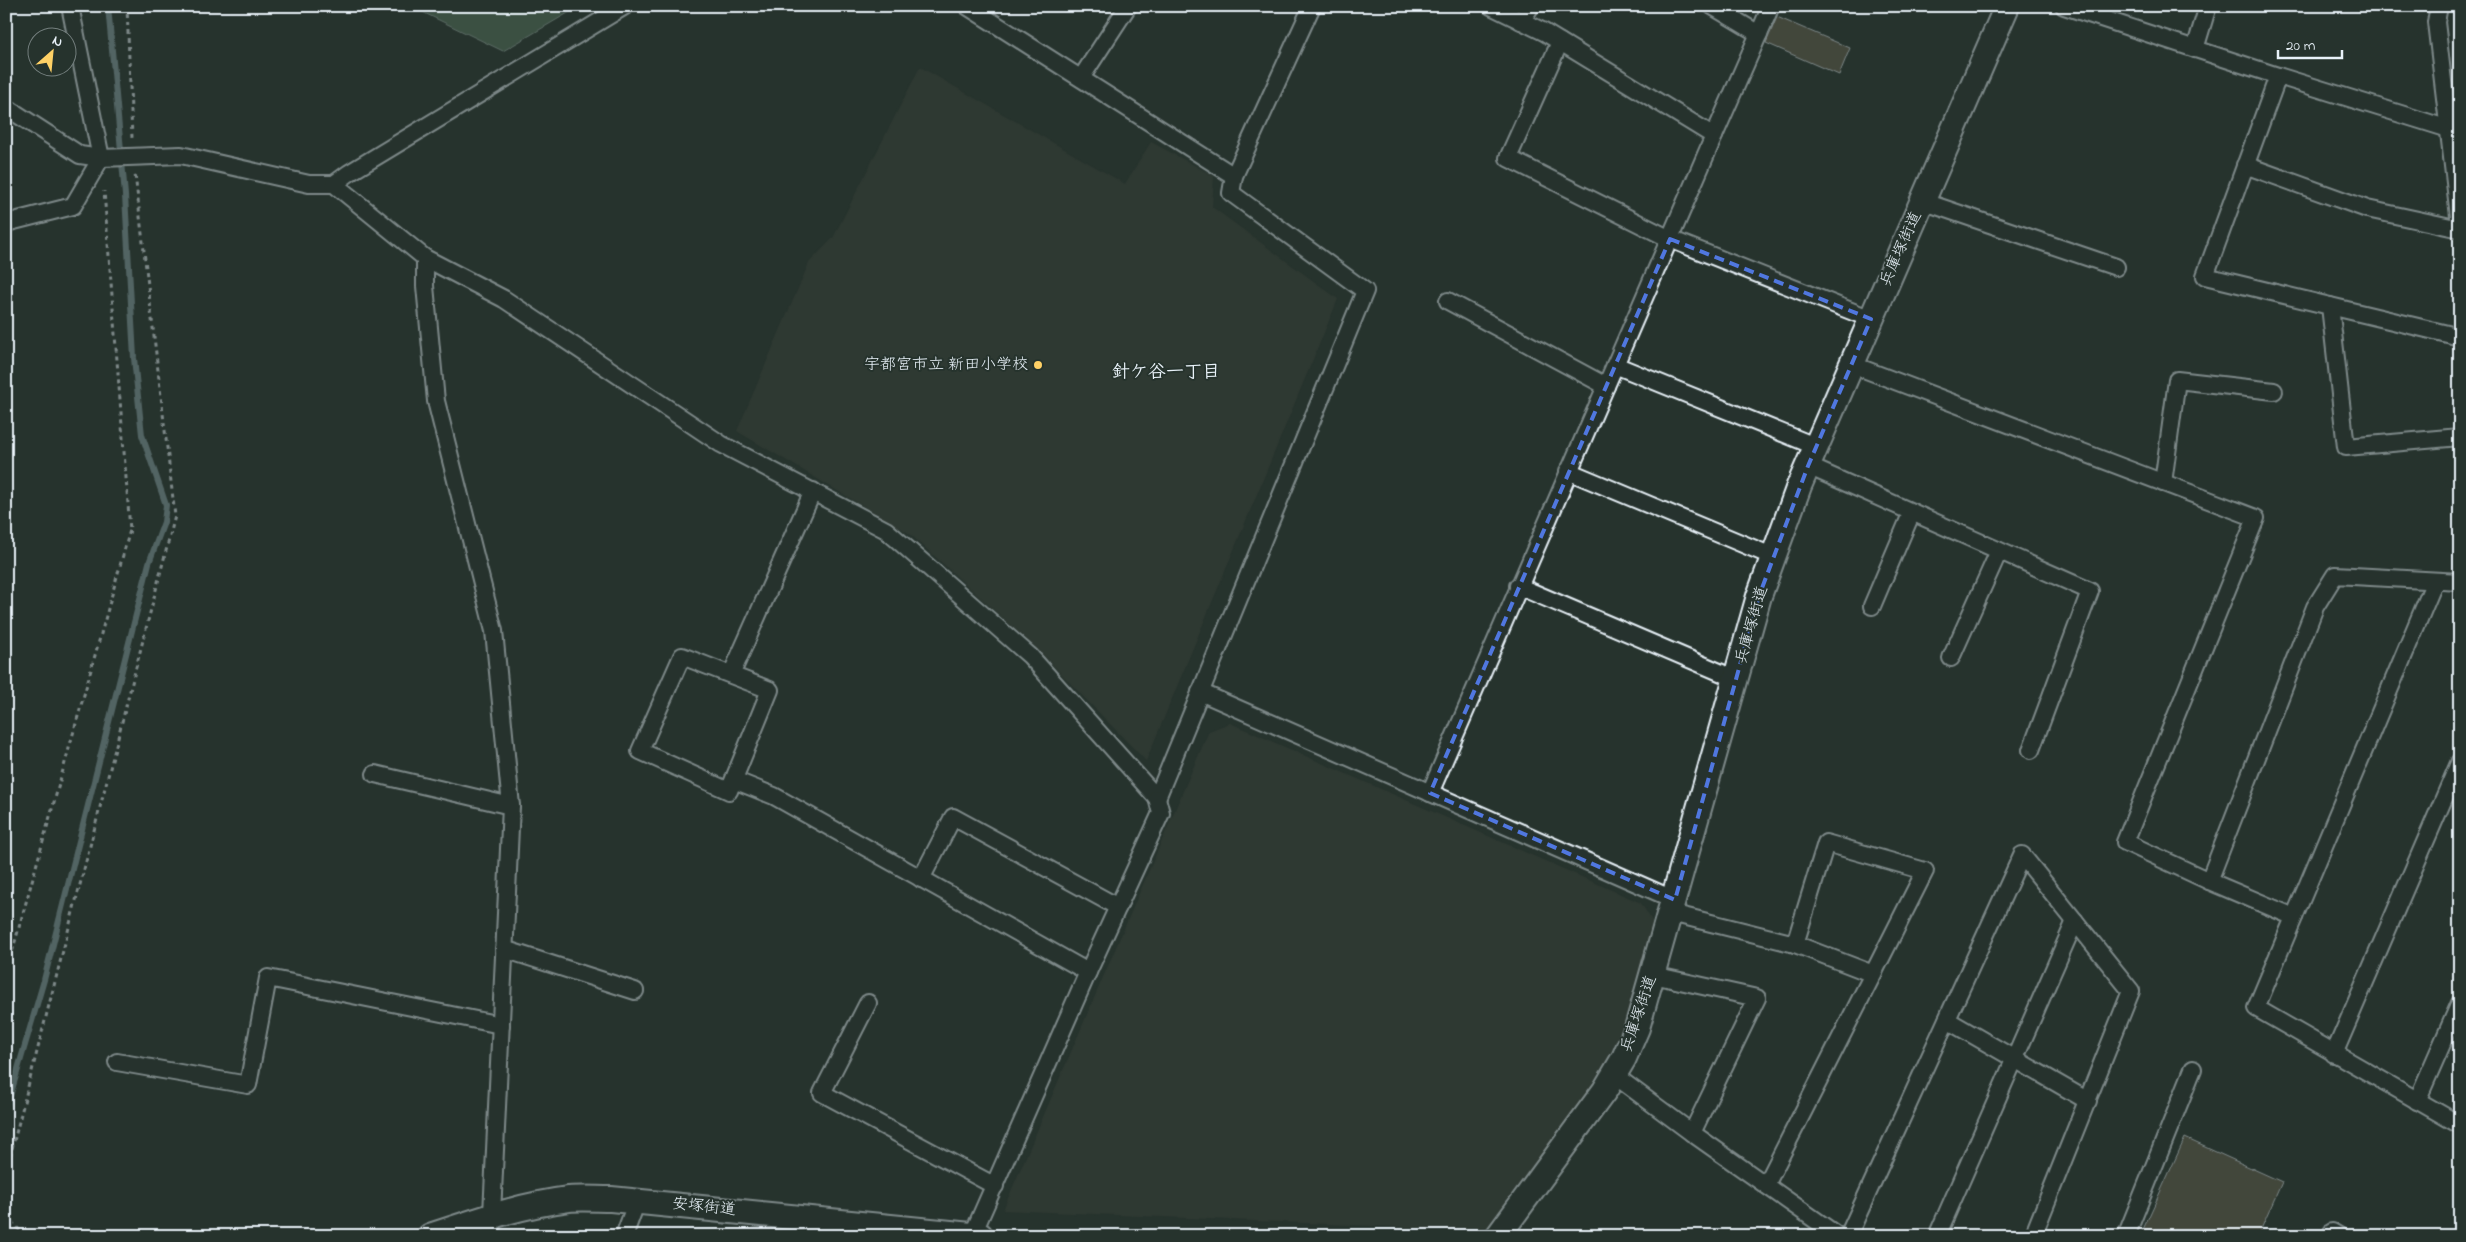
<svg xmlns="http://www.w3.org/2000/svg" width="2466" height="1242" font-family="'Indie Flower','Klee One',sans-serif">
<style>
.built{fill:#394037}
.green{fill:#54735c;stroke:#9eb2aa}
.lines{fill:none;stroke-linecap:round;stroke-linejoin:round}
.stream{stroke:#88a0a5;stroke-width:6}
.building{fill:#655f4e;stroke:#e8f1f8}
.street-casing{stroke:#e8f1f8;stroke-width:20}
.secondary-casing{stroke:#e8f1f8;stroke-width:28}
.path{stroke:#e8f1f8;stroke-width:3;stroke-dasharray:4 4;stroke-linecap:butt}
.street{stroke:#26332d;stroke-width:16}
.secondary{stroke:#26332d;stroke-width:24}
.marked{fill:none;stroke:#5077e0;stroke-width:4;stroke-dasharray:10 6;stroke-linejoin:round}
.poi-dot{fill:#ffd166;stroke:#26332d;stroke-width:2}
.labels{text-anchor:middle;dominant-baseline:central;stroke-width:4;stroke-linejoin:round;paint-order:stroke}
.street-label{font-size:16px;fill:#e8f1f8;stroke:#26332d}
.poi-label{font-size:16px;fill:#e8f1f8;stroke:#26332d;text-anchor:end}
.neighbourhood-label{font-size:18px;font-weight:bold;fill:#e8f1f8;stroke:#26332d}
</style>
<rect width="100%" height="100%" fill="#26332d"/>
<filter id="ink" filterUnits="userSpaceOnUse"><feTurbulence type="fractalNoise" baseFrequency=".02" numOctaves="2"/><feDisplacementMap in="SourceGraphic" scale="10" xChannelSelector="R" yChannelSelector="G"/><feConvolveMatrix kernelMatrix="1 2 1 2 8 2 1 2 1" color-interpolation-filters="sRGB"/></filter>
<g filter="url(#ink)">
<g class="built">
<polygon points="920,67 1125,184 1151,142 1214,176 1212,207 1338,299 1146,761 1037,649 910,534 737,431 809,263 833,238"/>
<polygon points="1230,723 1641,903 1655,926 1625,1023 1603,1071 1585,1102 1488,1231 1003,1210 1209,731"/>
</g>
<polygon class="green" points="410,6 580,6 503,51"/>
<g class="lines">
<polyline class="stream" points="6,1110 44,980 149,563 164,522 166,505 142,435 134,358 125,195 108,6"/>
</g>
<g class="building">
<polygon points="1777,17 1850,48 1839,75 1766,43"/>
<polygon points="2185,1138 2282,1182 2258,1236 2140,1236"/>
</g>
<g class="lines">
<defs>
<g id="street">
<polyline points="967,6 1234,176"/>
<polyline points="1712,6 1759,34"/>
<polyline points="2064,6 2278,76 2205,276 2330,306 2346,447 2460,437"/>
<polyline points="2439,6 2436,22 2460,225"/>
<polyline points="1521,21 1531,6"/>
<polyline points="1560,42 1508,158 1670,239 1871,319"/>
<polyline points="2195,49 2208,6"/>
<polyline points="2278,76 2449,129"/>
<polyline points="1081,78 1128,6"/>
<polyline points="6,107 80,155 101,158 181,155 309,184 334,184 425,258 425,286 436,401 494,631 511,806 491,1236"/>
<polyline points="1714,136 1771,6"/>
<polyline points="2245,165 2367,209 2460,229"/>
<polyline points="334,184 349,173 625,6"/>
<polyline points="1922,201 2116,267"/>
<polyline points="6,223 73,206 101,158 70,6"/>
<polyline points="425,258 504,299 721,444 886,530 1030,656 1157,798 1365,291 1231,193 1234,176 1312,6"/>
<polyline points="1448,301 1606,386 1714,136 1544,32 1491,6"/>
<polyline points="2330,306 2460,337"/>
<polyline points="1615,365 1817,447"/>
<polyline points="1853,365 2256,518 2125,842 2209,881 2315,607 2335,575 2460,582"/>
<polyline points="1808,466 2090,591 2031,750"/>
<polyline points="1568,471 1774,557"/>
<polyline points="2163,483 2177,380 2274,391"/>
<polyline points="2435,581 2256,1008 2460,1125"/>
<polyline points="1518,586 1736,679"/>
<polyline points="1872,606 1912,512"/>
<polyline points="1951,658 1999,551"/>
<polyline points="731,675 770,690 729,791 640,751 682,656 731,675 813,491"/>
<polyline points="1200,692 1675,900"/>
<polyline points="375,774 511,806"/>
<polyline points="734,780 774,796 1088,972"/>
<polyline points="1430,793 1606,386"/>
<polyline points="921,879 953,817 1118,907"/>
<polyline points="2209,881 2294,917"/>
<polyline points="1671,913 1795,944 1873,974 1766,1185"/>
<polyline points="1795,944 1826,843 1925,871 1873,974"/>
<polyline points="504,949 635,991"/>
<polyline points="1653,975 1757,998 1692,1133"/>
<polyline points="868,1003 822,1093 995,1186"/>
<polyline points="1947,1020 2088,1101"/>
<polyline points="2334,1054 2460,761"/>
<polyline points="117,1062 248,1085 268,978 501,1025"/>
<polyline points="1614,1075 1692,1133 1838,1236"/>
<polyline points="2417,1101 2460,1003"/>
<polyline points="624,1236 637,1201"/>
<polyline points="972,1236 1088,972 1161,813 1157,798"/>
<polyline points="1848,1236 2022,855 2131,991 2033,1236"/>
<polyline points="1937,1236 2075,921"/>
<polyline points="2126,1236 2193,1069"/>
<polyline points="2330,1236 2332,1232 2339,1236"/>
</g>
<g id="secondary">
<path d="M430,1236C475,1221 521,1205 569,1199C582,1198 597,1199 611,1199L981,1236"/>
<polyline points="1498,1236 1605,1090 1624,1058 1637,1028 1759,596 1799,486 2007,6"/>
</g>
</defs>
<use href="#street" class="street-casing"/>
<use href="#secondary" class="secondary-casing"/>
<g class="path">
<polyline points="127,6 132,138"/>
<polyline points="6,974 130,530 104,191"/>
<polyline points="6,1172 175,516 135,174"/>
<polyline points="6,1216 25,1236"/>
</g>
<use href="#street" class="street"/>
<use href="#secondary" class="secondary"/>
</g>
</g>
<path d="M0 0H2466V1242H0ZM1670,239L1871,319L1808,466L1759,596L1675,900L1430,793Z" fill="#26332d" fill-opacity=".55" fill-rule="evenodd"/>
<path class="marked" d="M1670,239L1871,319L1808,466L1759,596L1675,900L1430,793Z"/>
<circle class="poi-dot" cx="1038" cy="365" r="5"/>
<g class="labels">
<g class="street-label">
<text transform="translate(1901 249) rotate(-66)">兵庫塚街道</text>
<text transform="translate(1752 625) rotate(-74)">兵庫塚街道</text>
<text transform="translate(1639 1014) rotate(-71)">兵庫塚街道</text>
<text transform="translate(704 1207) rotate(6)">安塚街道</text>
</g>
<g class="poi-label">
<text x="1028" y="365">宇都宮市立 新田小学校</text>
</g>
<g class="neighbourhood-label">
<text x="1166" y="373">針ケ谷一丁目</text>
</g>
</g>
<rect width="2466" height="1242" fill="none" stroke="#26332d" stroke-width="25"/>
<rect x="12" y="12" width="2441" height="1217" fill="none" stroke="#e8f1f8" stroke-width="2" filter="url(#ink)"/>
<g transform="translate(52 52) rotate(27)"><circle r="24" fill="#26332d" stroke="#747f7e"/>
<path d="M0-4L9 19L0 12L-9 19Z" fill="#ffd166"/>
<text y="-8" font-size="14" font-weight="bold" text-anchor="middle" fill="#e8f1f8">N</text>
</g>
<path d="M2278 50v8h64v-8" fill="none" stroke="#e8f1f8" stroke-width="2.5"/>
<text x="2286" y="50" font-size="15" fill="#e8f1f8" stroke="#26332d" stroke-width="4" paint-order="stroke">20 m</text>
</svg>
